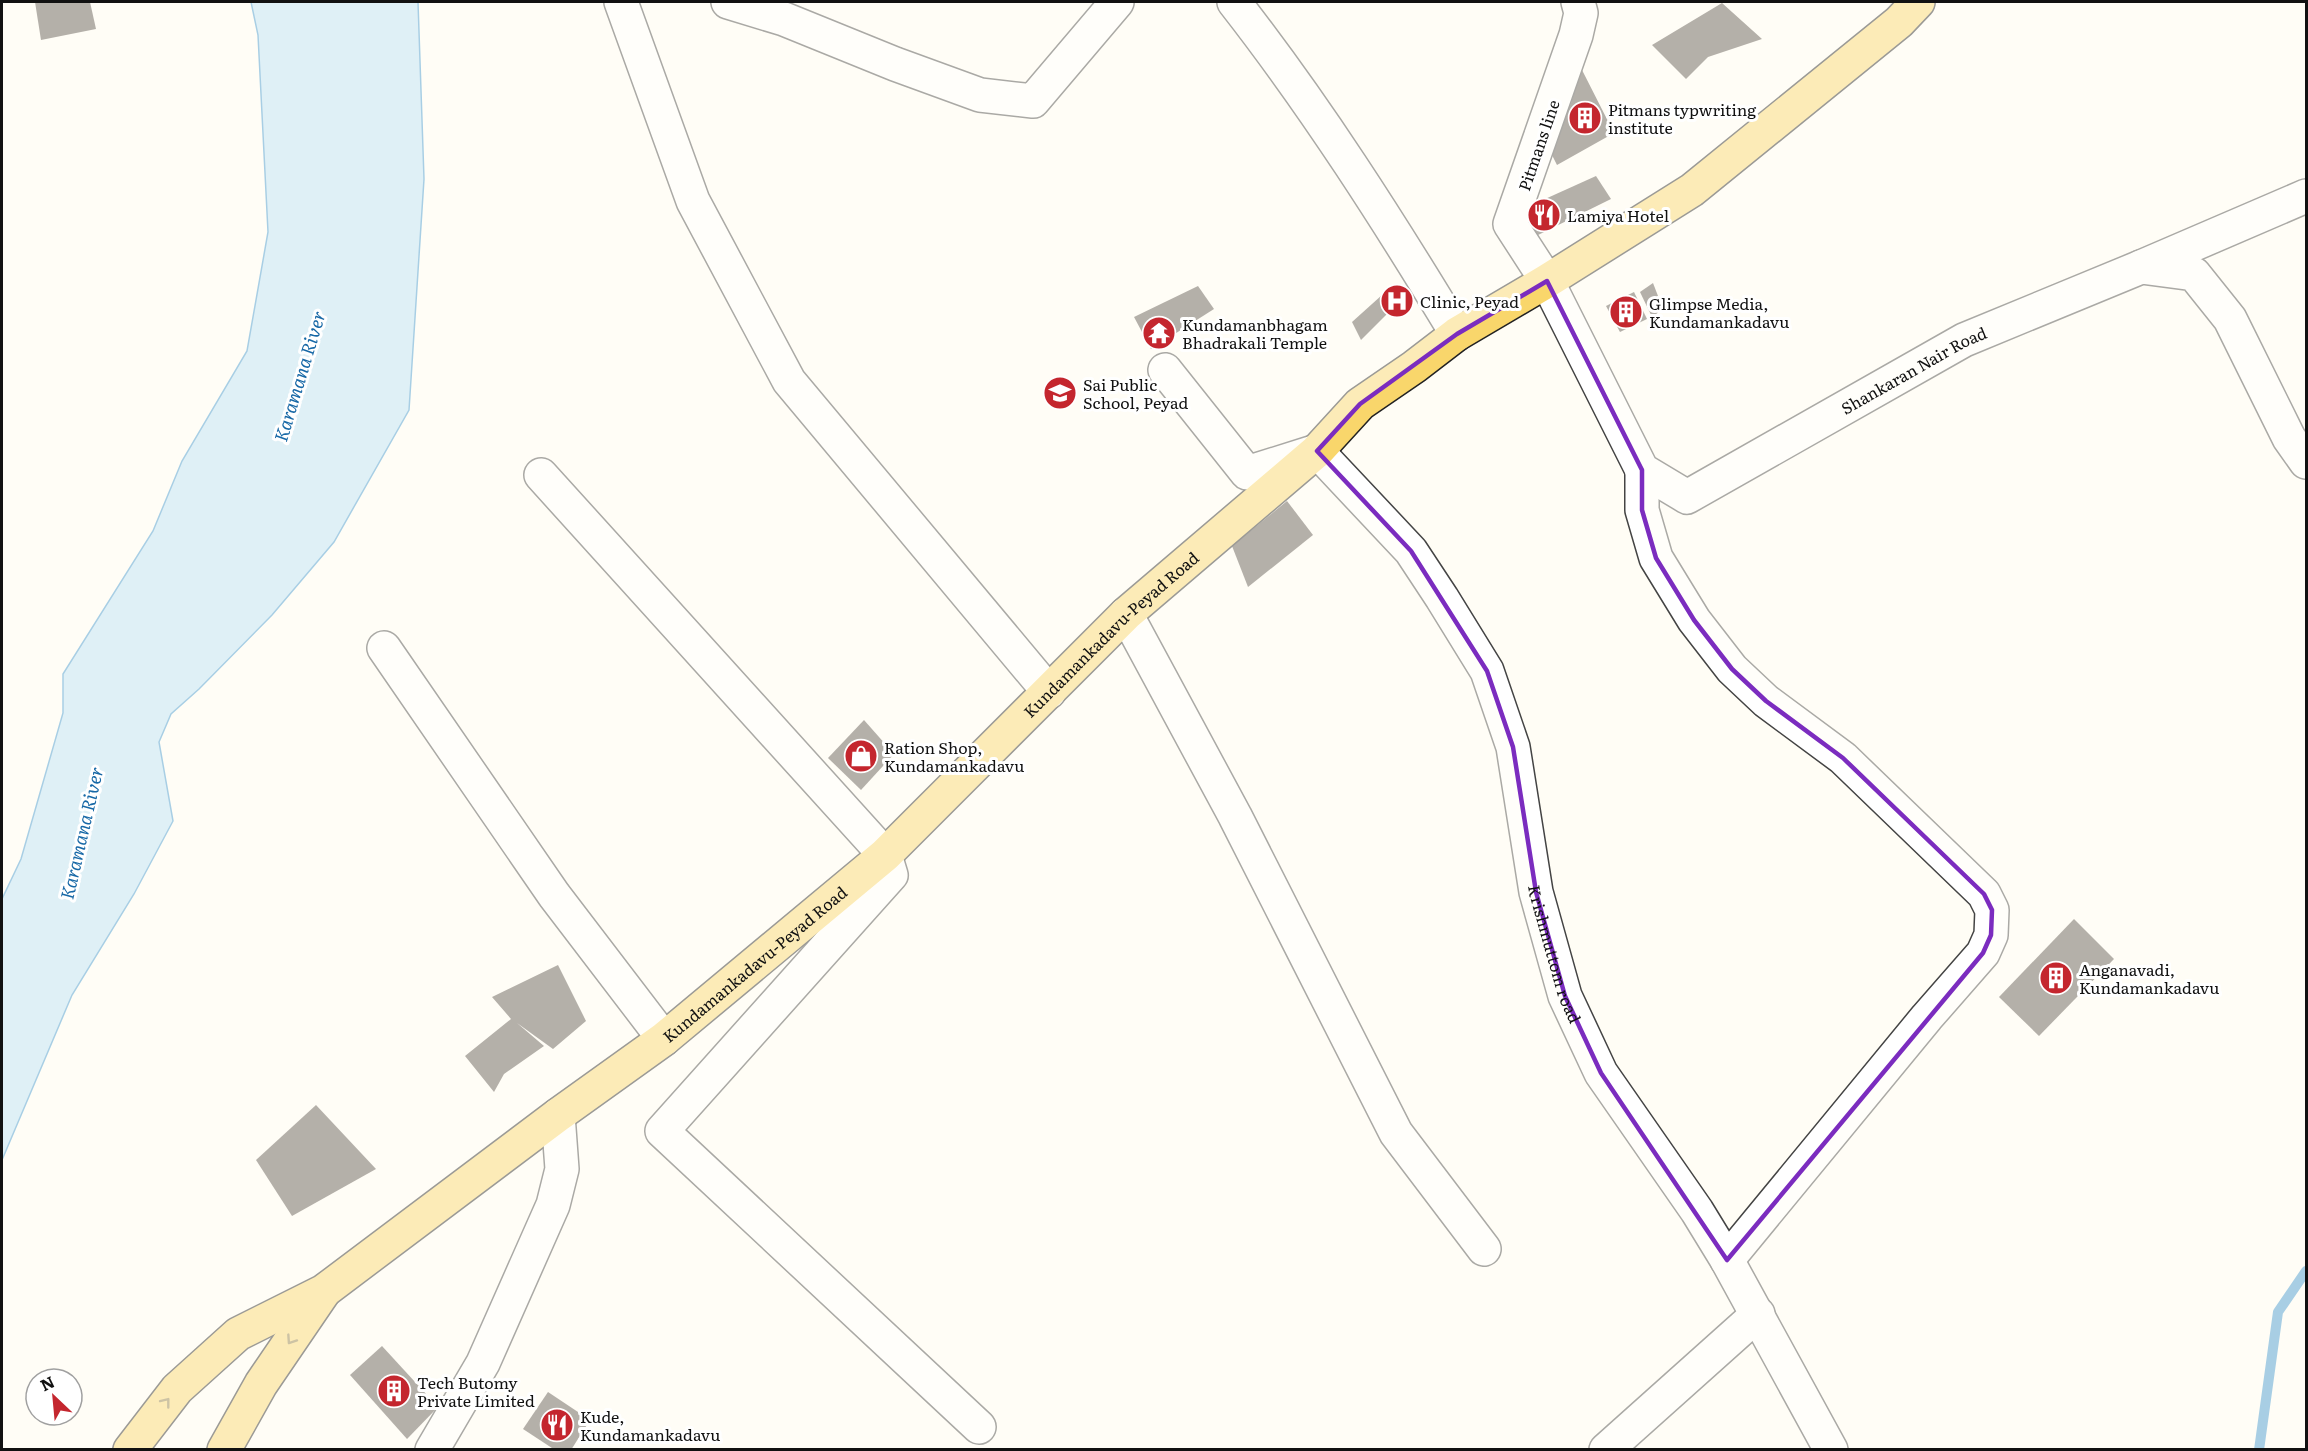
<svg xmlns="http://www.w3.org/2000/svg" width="2308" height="1451" font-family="Literata,serif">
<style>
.water{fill:#b9e0f7;stroke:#3f96cf;stroke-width:1.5}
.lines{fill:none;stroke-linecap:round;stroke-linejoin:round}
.stream{stroke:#3f96cf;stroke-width:10}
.building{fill:#5a524d}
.minor-casing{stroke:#444;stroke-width:36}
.major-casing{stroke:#222;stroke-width:36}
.minor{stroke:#fff;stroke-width:33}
.major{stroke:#f9d66b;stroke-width:33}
.oneway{stroke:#917d42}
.marked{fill:none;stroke:#7b2cbf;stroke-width:4.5;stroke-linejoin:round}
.labels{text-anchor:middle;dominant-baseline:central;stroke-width:6;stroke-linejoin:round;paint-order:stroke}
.poi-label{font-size:16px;fill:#111;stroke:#fff;text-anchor:start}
.street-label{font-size:16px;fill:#111;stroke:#fff}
.water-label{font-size:18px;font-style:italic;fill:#1768a6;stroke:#fff}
</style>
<rect width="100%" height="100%" fill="#fffdf5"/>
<polygon class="water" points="251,2 418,2 424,179 409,410 334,542 272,615 199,689 171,714 159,742 173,821 134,894 72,995 2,1160 2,899 21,859 63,713 63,674 153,531 182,461 247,351 268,232 258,35"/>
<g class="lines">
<polyline class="stream" points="2259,1450 2278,1312 2306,1271"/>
</g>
<g class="building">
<polygon points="35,2 90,2 96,29 41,40"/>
<polygon points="1722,3 1762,39 1708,57 1686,79 1652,45"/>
<polygon points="1581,68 1614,133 1557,165 1550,151 1571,103"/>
<polygon points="1596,176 1611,199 1536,236 1523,209"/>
<polygon points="1653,283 1663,309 1652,317 1640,292"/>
<polygon points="1198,286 1214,309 1151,349 1134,317"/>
<polygon points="1400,289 1407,306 1394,312 1385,296"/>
<polygon points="1634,292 1647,319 1620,332 1606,306"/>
<polygon points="1382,295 1391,310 1361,340 1352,322"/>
<polygon points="1287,501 1313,535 1248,587 1232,546"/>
<polygon points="864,720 894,754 861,790 828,758"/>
<polygon points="2074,919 2114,959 2039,1036 1999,997"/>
<polygon points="558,965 586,1021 553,1049 517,1023 544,1046 504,1074 494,1092 465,1056 511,1019 492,997"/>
<polygon points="316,1105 376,1169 292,1216 256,1160"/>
<polygon points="382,1346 438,1407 407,1439 350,1375"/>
<polygon points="548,1392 590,1420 571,1450 555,1450 523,1429"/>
</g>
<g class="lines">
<defs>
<g id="minor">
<polyline points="621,2 693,201 789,381 1049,692"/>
<polyline points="728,2 784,19 895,64 980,95 1033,101 1117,2"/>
<path d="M1234,2C1316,107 1388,220 1457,334"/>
<path id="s1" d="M1578,2L1581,13L1576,35L1510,224L1547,281L1642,470L1687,497L1964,340L2141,267L2194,274L2230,319L2289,438L2306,462"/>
<polyline points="2141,267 2306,196"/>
<path id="s2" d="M1165,370L1247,473L1317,451L1411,551L1442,598L1487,671L1513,747L1536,892L1565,996L1601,1073L1697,1211L1727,1260L1831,1450"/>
<polyline points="1642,470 1642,510 1656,558 1694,620 1732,669 1766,701 1843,758 1984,894 1992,910 1991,935 1983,953 1927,1017 1727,1260"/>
<polyline points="541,475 885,855 891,875 662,1131 979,1427"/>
<polyline points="1126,614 1235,816 1396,1133 1484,1249"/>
<polyline points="384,648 554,895 664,1039"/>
<polyline points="432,1450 483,1363 553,1205 562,1169 558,1115"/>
<polyline points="1606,1450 1758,1314"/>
</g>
<g id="major">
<path id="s3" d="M130,1450L177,1389L238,1334L324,1291L558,1115L664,1039L885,855L1126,614L1317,451L1360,404L1414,367L1457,334L1547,281L1692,190L1899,22L1918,2"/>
<polyline points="224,1450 261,1384 323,1293"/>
</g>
</defs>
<use href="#minor" class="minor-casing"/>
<use href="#major" class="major-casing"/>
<use href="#minor" class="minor"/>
<use href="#major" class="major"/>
</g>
<defs><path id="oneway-chevron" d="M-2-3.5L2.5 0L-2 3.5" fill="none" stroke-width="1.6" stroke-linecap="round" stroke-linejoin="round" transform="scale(1.5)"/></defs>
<g class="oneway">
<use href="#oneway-chevron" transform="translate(291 1340) rotate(124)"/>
<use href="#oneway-chevron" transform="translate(166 1402) rotate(-52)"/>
</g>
<path d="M0 0H2308V1451H0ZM1547,281L1642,470V510L1656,558L1694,620L1732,669L1766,701L1843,758L1984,894L1992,910L1991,935L1983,953L1727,1260L1601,1073L1565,996L1536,892L1513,747L1487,671L1411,551L1317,451L1360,404L1457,334Z" fill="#fffdf5" fill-opacity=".55" fill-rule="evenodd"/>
<path class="marked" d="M1547,281L1642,470V510L1656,558L1694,620L1732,669L1766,701L1843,758L1984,894L1992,910L1991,935L1983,953L1727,1260L1601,1073L1565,996L1536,892L1513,747L1487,671L1411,551L1317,451L1360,404L1457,334Z"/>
<defs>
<symbol id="building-disc" viewBox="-11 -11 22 22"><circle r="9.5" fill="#c4262e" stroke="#fff"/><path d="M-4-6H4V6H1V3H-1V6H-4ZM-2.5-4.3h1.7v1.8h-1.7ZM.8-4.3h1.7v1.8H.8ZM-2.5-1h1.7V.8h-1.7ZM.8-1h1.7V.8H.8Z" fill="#fff"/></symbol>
<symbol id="restaurant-disc" viewBox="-11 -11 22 22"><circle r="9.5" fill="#c4262e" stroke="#fff"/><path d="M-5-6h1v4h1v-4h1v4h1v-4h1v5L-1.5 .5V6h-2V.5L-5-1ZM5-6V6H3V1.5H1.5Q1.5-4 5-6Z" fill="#fff"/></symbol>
<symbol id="hospital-disc" viewBox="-11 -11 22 22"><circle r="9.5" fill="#c4262e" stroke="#fff"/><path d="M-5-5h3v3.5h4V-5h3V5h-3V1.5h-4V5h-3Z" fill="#fff"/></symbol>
<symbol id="temple-disc" viewBox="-11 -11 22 22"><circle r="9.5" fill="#c4262e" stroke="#fff"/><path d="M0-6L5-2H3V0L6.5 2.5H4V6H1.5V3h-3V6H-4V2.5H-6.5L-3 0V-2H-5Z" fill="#fff"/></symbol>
<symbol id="school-disc" viewBox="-11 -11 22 22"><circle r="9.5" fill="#c4262e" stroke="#fff"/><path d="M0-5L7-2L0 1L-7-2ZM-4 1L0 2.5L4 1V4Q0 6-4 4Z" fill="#fff"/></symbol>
<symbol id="shop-disc" viewBox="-11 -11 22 22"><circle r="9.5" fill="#c4262e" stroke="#fff"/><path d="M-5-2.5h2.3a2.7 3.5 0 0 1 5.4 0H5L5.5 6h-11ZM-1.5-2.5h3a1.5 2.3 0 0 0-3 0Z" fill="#fff"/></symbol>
</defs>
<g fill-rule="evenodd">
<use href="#building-disc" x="1566" y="99" width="38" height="38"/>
<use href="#restaurant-disc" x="1525" y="196" width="38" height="38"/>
<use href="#hospital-disc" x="1378" y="282" width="38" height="38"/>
<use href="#building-disc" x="1607" y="293" width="38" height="38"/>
<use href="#temple-disc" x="1140" y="314" width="38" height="38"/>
<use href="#school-disc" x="1041" y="374" width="38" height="38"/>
<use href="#shop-disc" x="842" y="737" width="38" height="38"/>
<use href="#building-disc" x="2037" y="959" width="38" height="38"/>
<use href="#building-disc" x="375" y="1372" width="38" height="38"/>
<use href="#restaurant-disc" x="538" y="1406" width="38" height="38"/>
</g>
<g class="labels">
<g class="poi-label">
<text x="1608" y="109">Pitmans typwriting<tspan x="1608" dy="18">institute</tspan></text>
<text x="1567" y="215">Lamiya Hotel</text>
<text x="1420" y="301">Clinic, Peyad</text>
<text x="1649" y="303">Glimpse Media,<tspan x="1649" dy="18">Kundamankadavu</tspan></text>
<text x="1182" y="324">Kundamanbhagam<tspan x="1182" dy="18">Bhadrakali Temple</tspan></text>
<text x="1083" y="384">Sai Public<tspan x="1083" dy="18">School, Peyad</tspan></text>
<text x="884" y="747">Ration Shop,<tspan x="884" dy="18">Kundamankadavu</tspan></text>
<text x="2079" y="969">Anganavadi,<tspan x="2079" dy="18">Kundamankadavu</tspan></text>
<text x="417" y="1382">Tech Butomy<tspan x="417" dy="18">Private Limited</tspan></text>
<text x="580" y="1416">Kude,<tspan x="580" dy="18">Kundamankadavu</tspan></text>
</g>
<g class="street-label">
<text transform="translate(1538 145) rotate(-71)">Pitmans line</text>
<text stroke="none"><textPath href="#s1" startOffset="826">Shankaran Nair Road</textPath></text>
<text stroke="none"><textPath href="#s3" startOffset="1282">Kundamankadavu-Peyad Road</textPath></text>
<text stroke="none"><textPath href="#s2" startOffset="776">Krishmuttom road</textPath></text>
<text stroke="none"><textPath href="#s3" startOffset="796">Kundamankadavu-Peyad Road</textPath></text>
</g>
<g class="water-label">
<text transform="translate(299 376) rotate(-73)">Karamana River</text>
<text transform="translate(81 833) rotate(-77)">Karamana River</text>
</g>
</g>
<rect width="2308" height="1451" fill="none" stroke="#111111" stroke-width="6"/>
<g transform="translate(54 1397) rotate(334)"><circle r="28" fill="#ffffff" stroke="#a0a0a0" stroke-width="1.5"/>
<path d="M0-4.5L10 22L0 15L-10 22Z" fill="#c4262e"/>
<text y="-9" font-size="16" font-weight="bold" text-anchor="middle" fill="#111111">N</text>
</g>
</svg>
